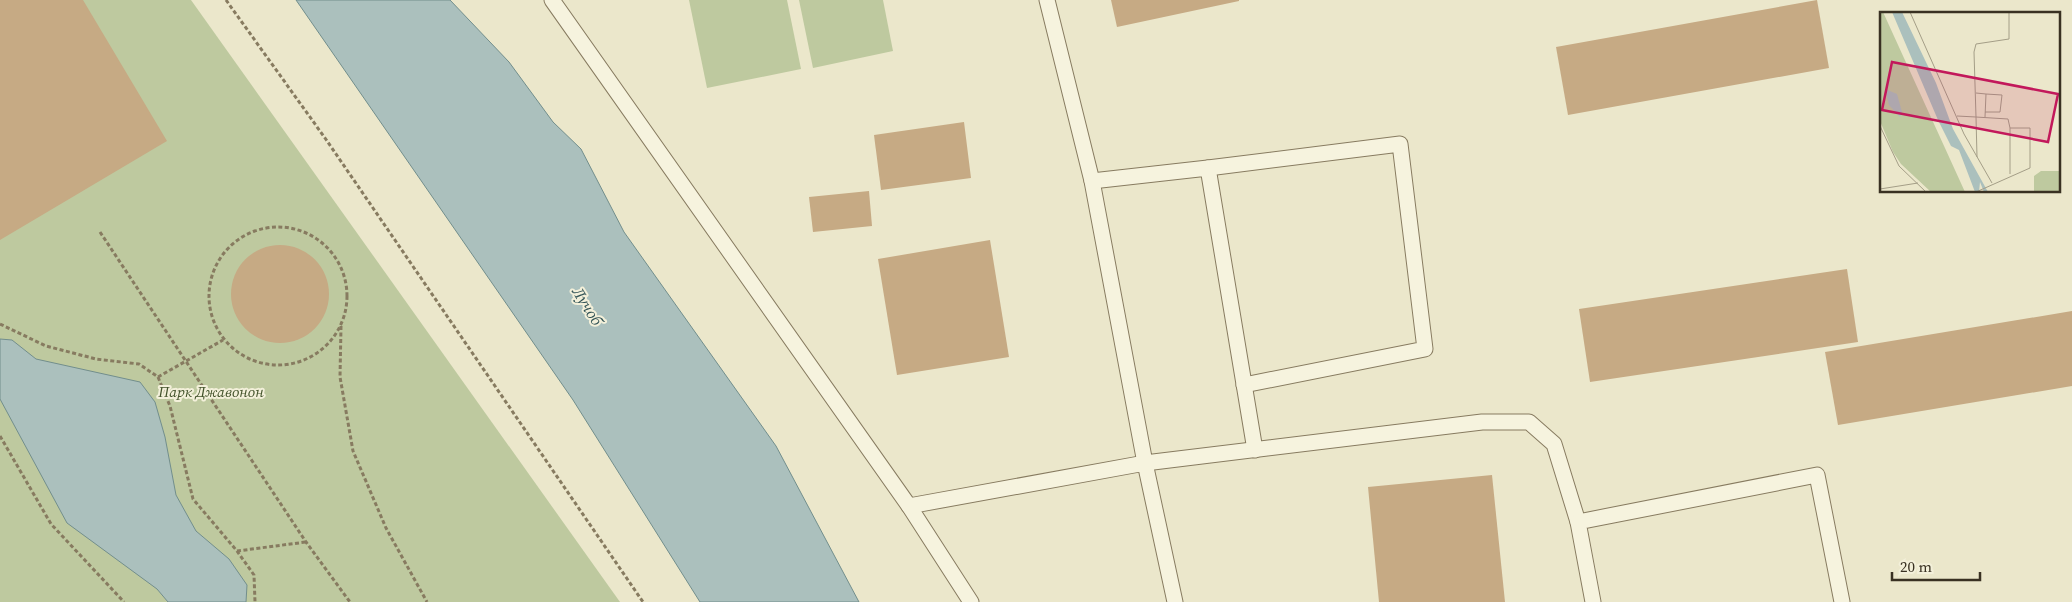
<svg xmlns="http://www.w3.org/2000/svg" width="2072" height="602" font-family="'Source Serif 4',serif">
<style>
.green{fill:#bec99f}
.water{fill:#abc0bd;stroke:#728e8c}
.building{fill:#c6aa84}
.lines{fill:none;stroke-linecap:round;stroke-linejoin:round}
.lane-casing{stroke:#877b60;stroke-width:17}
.path{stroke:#877b60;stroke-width:3;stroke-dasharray:4 2.5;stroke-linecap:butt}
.lane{stroke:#f6f3de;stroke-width:15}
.labels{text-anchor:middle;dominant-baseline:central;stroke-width:4;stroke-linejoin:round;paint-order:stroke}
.park-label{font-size:15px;font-style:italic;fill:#43532b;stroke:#f3f0da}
.water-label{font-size:16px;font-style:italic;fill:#335457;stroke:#f3f0da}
.inset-road{fill:none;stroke:#a49e87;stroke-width:1}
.view{fill:#c2185b;fill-opacity:0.15;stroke:#c2185b;stroke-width:2.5}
.inset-edge{fill:none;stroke:#393122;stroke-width:2.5}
</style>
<rect width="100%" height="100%" fill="#ebe7cb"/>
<g class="green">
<polygon points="0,0 191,0 620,602 0,602"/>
<polygon points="689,0 787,0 801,69 707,88"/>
<polygon points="799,0 883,0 893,51 813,68"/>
</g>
<g class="water">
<polygon points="296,0 450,0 509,62 553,122 581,149 624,232 776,446 859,602 700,602 573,400"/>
<polygon points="0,339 12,340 36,359 140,382 155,402 165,437 176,495 196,531 229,559 247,585 246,602 168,602 157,589 67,523 0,399"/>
</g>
<g class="building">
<polygon points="0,0 83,0 167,141 0,240"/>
<polygon points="1111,0 1239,0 1239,1 1117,27"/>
<polygon points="1817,0 1829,68 1568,115 1556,47"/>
<polygon points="964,122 971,178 881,190 874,135"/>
<polygon points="869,191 872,226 813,232 809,197"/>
<polygon points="990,240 1009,357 897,375 878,259"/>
<circle cx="280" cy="294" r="49"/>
<polygon points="1847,269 1858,342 1590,382 1579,309"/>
<polygon points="2072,311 2072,386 1838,425 1825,352"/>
<polygon points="1492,475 1505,602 1379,602 1368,487"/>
</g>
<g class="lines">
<defs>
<g id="lane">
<polyline points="552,0 909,506 971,602"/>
<polyline points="1047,0 1092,181 1145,463 1482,422 1529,422 1554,444 1578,522"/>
<polyline points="1208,168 1400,144 1425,349 1244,385"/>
<polyline points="1092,181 1208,168 1255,450"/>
<polyline points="909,506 1145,463 1175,602"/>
<polyline points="1593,602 1578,522 1817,475 1842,602"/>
</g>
</defs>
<use href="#lane" class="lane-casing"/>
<g class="path">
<polyline points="226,0 325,138 643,602"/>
<circle cx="278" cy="296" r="69"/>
<polyline points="100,232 306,542 350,602"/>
<polyline points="0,324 46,346 96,359 139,364 158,377 170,406 193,499 237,551 254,575 255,602"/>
<polyline points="341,326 340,377 353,451 386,528 427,602"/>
<polyline points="158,377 223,340"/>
<polyline points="0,436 51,524 124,602"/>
<polyline points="237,551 306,542"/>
</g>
<use href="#lane" class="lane"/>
</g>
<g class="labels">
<g class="park-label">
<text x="211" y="391">Парк Джавонон</text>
</g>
<g class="water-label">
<text transform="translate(588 306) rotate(58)">Лучоб</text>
</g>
</g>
<g transform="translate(1880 12)">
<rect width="180" height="180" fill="#ebe7cb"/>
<path d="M0,0H3L85,180H51L21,152L13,140L0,109ZM161,159H180V180H154V164Z" fill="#bec99f"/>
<path d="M12,0H22L56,71L73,117L108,180H104L100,170L99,180H95L79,138L71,134L58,108ZM5,77L17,82L22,100L20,105L9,93Z" fill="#abc0bd"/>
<path class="inset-road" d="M30,0L84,122L112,171M129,0V27L96,32L94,40L96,105L128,107L130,116M96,81L106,82L105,105M105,100H120L122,83L106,82M77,104L96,105L97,145M0,114L19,154L46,180M0,177L38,171M15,180H31M96,180L150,156V116H130V162"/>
<path class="view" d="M12,50L178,82L168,130L2,98Z"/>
<rect width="180" height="180" class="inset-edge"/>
</g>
<path d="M1892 572v8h88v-8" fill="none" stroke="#393122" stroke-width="2.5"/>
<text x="1900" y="572" font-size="15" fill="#393122" stroke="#f3f0da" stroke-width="4" paint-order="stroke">20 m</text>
</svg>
